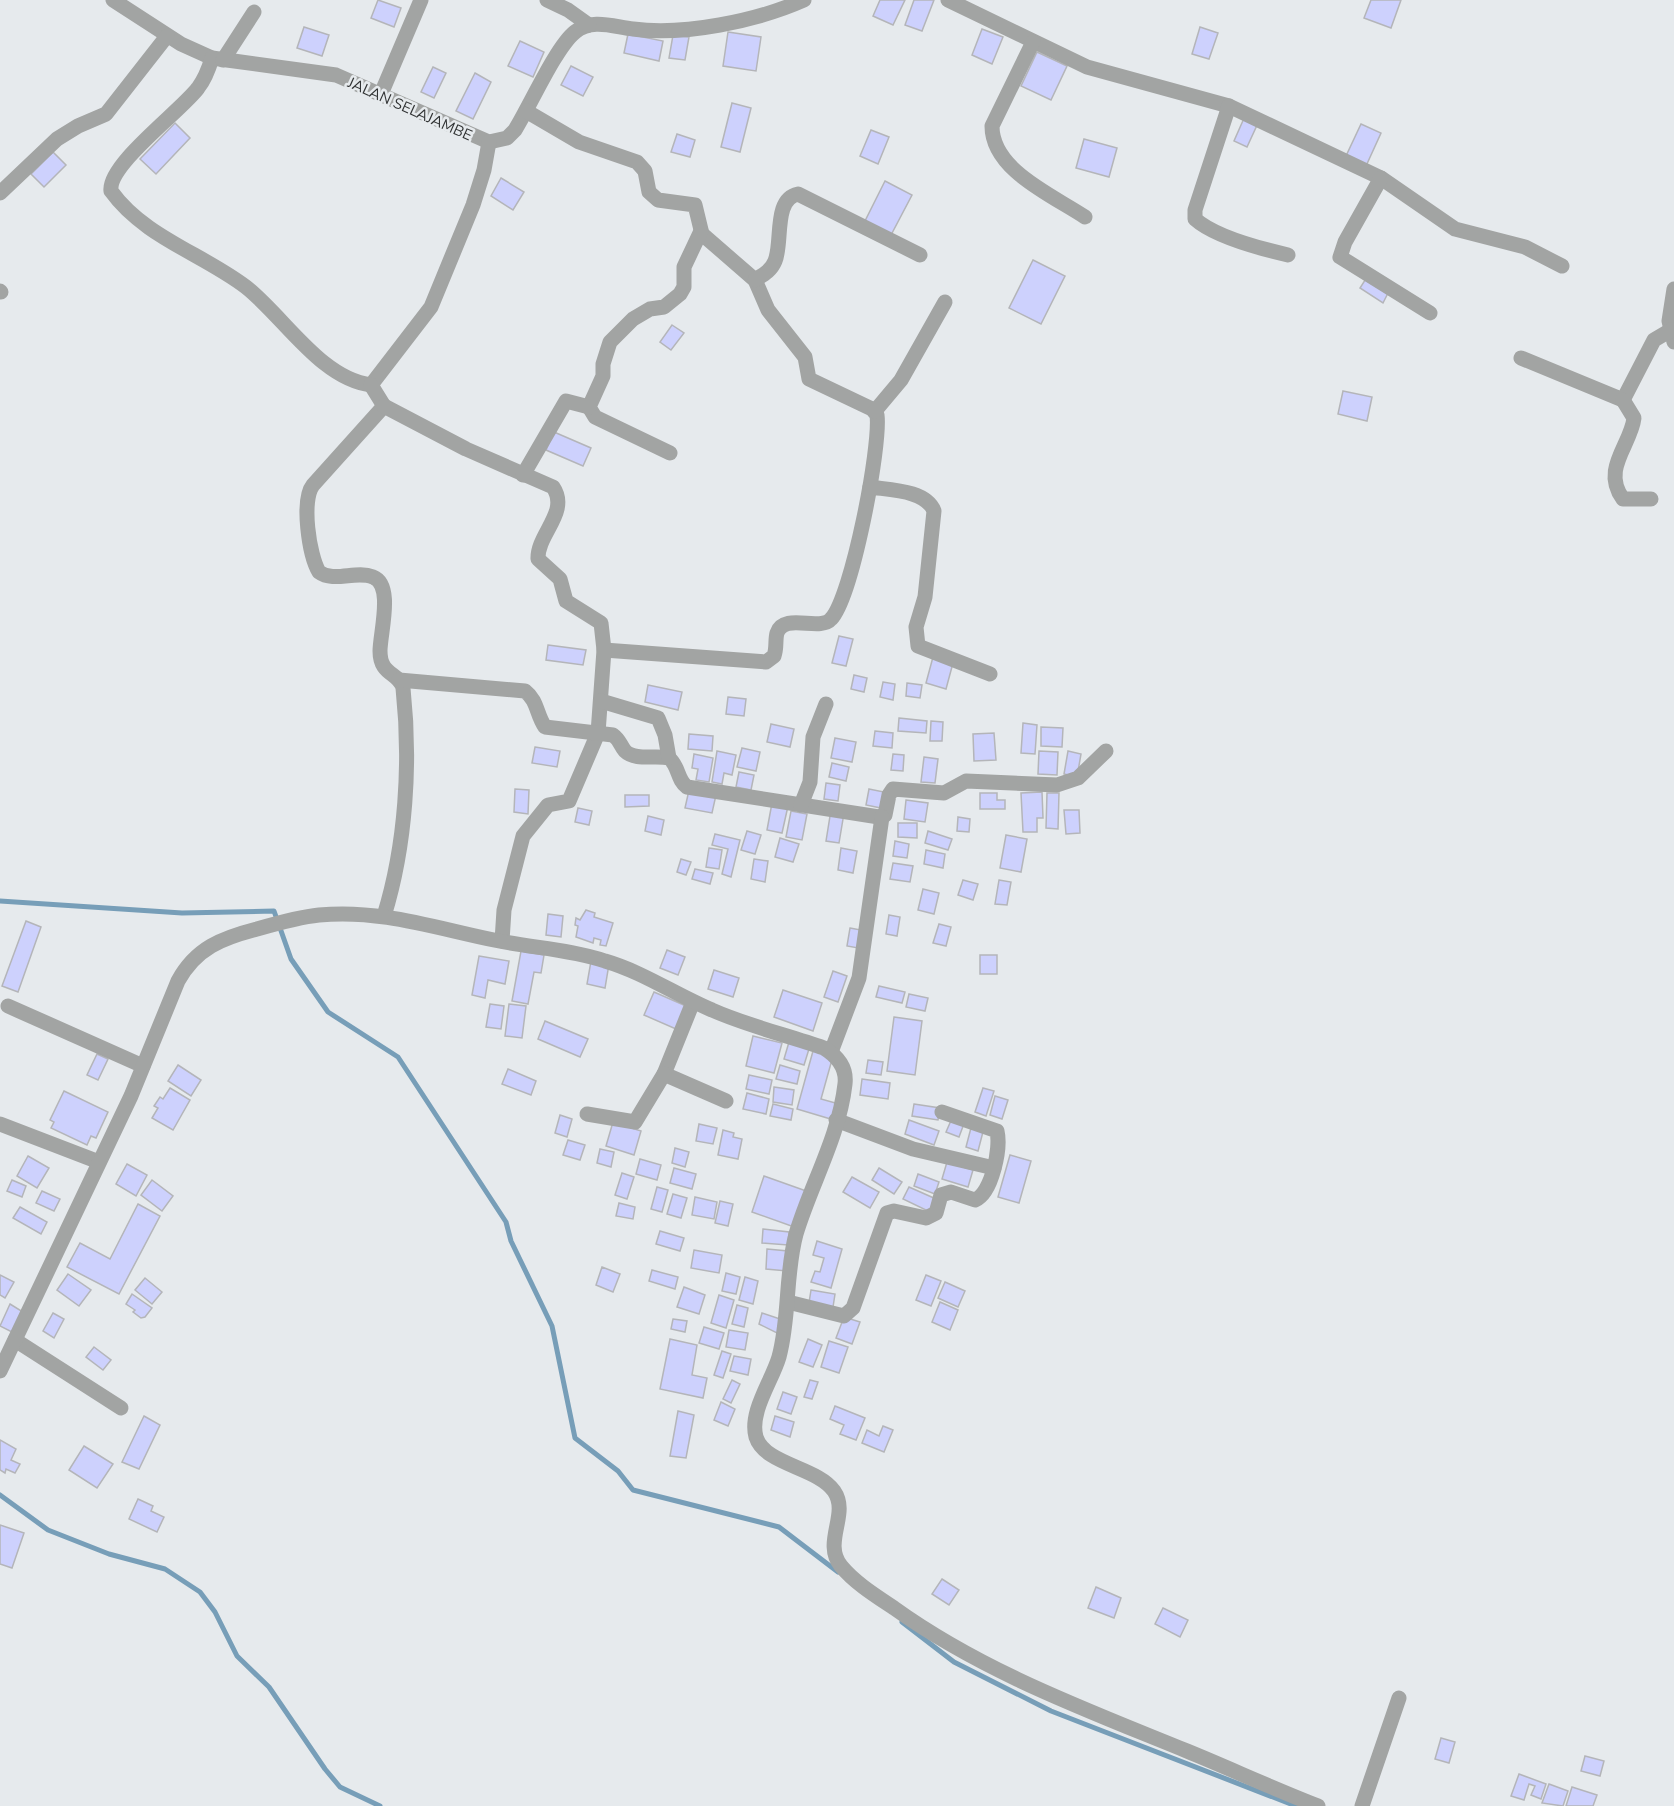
<svg xmlns="http://www.w3.org/2000/svg" width="1674" height="1806" font-family="'Nunito Sans',sans-serif">
<style>
.lines{fill:none;stroke-linecap:round;stroke-linejoin:round}
.stream{stroke:#779eb8;stroke-width:5}
.building{fill:#cdd1fd;stroke:#b4b5b9;stroke-width:1.5}
.minor{stroke:#a2a4a3;stroke-width:15}
.labels{text-anchor:middle;dominant-baseline:central;stroke-width:5;stroke-linejoin:round;paint-order:stroke}
.street-label{font-size:15px;fill:#313334;stroke:#e6eaed}
</style>
<rect width="100%" height="100%" fill="#e6eaed"/>
<g class="lines">
<g class="stream">
<polyline points="0,901 182,913 274,911 291,959 328,1012 398,1057 506,1222 511,1241 552,1326 575,1438 618,1471 633,1490 779,1527 838,1572"/>
<polyline points="0,1495 48,1530 109,1554 165,1569 200,1592 215,1612 237,1656 269,1687 325,1769 340,1787 380,1806"/>
<polyline points="902,1622 954,1662 1051,1711 1296,1806"/>
</g>
</g>
<g class="building">
<polygon points="378,0 401,8 394,27 371,18"/>
<polygon points="880,0 905,0 893,25 873,16"/>
<polygon points="914,0 934,0 922,31 905,25"/>
<polygon points="1371,0 1401,0 1391,28 1364,18"/>
<polygon points="304,27 329,35 322,56 297,48"/>
<polygon points="1200,27 1218,33 1209,59 1192,54"/>
<polygon points="982,29 1003,37 992,64 972,55"/>
<polygon points="728,32 761,37 756,71 723,66"/>
<polygon points="628,34 663,41 659,61 624,53"/>
<polygon points="673,35 689,37 685,60 669,58"/>
<polygon points="520,41 544,52 533,77 508,66"/>
<polygon points="1037,52 1067,66 1051,100 1021,86"/>
<polygon points="571,66 593,77 583,96 561,85"/>
<polygon points="433,67 446,73 434,98 421,92"/>
<polygon points="475,73 491,82 473,119 456,111"/>
<polygon points="732,103 751,108 740,152 721,147"/>
<polygon points="1245,116 1258,123 1247,147 1234,141"/>
<polygon points="175,123 190,138 156,174 140,159"/>
<polygon points="1361,124 1381,133 1366,166 1346,156"/>
<polygon points="871,130 889,137 878,164 860,156"/>
<polygon points="677,134 695,140 690,157 671,152"/>
<polygon points="1084,139 1117,148 1109,177 1076,168"/>
<polygon points="53,152 66,165 44,187 31,174"/>
<polygon points="501,178 524,192 513,210 491,196"/>
<polygon points="885,181 912,195 891,235 865,221"/>
<polygon points="1033,260 1065,276 1041,324 1009,308"/>
<polygon points="1367,277 1389,291 1383,303 1360,288"/>
<polygon points="672,325 684,333 671,350 660,342"/>
<polygon points="1343,391 1372,397 1367,421 1338,414"/>
<polygon points="554,432 591,448 583,466 546,450"/>
<polygon points="839,636 853,639 846,666 832,663"/>
<polygon points="548,645 586,650 583,665 546,660"/>
<polygon points="933,657 953,663 946,689 926,683"/>
<polygon points="854,675 867,678 864,692 851,689"/>
<polygon points="883,682 895,684 893,700 880,697"/>
<polygon points="907,683 922,685 920,698 906,696"/>
<polygon points="648,685 682,692 678,710 645,702"/>
<polygon points="728,697 746,699 744,716 726,714"/>
<polygon points="899,718 927,721 926,733 898,731"/>
<polygon points="931,721 943,722 942,741 930,741"/>
<polygon points="1023,723 1037,725 1035,754 1021,753"/>
<polygon points="771,724 794,729 790,747 767,742"/>
<polygon points="1041,727 1063,728 1062,747 1041,746"/>
<polygon points="875,731 893,733 892,748 873,746"/>
<polygon points="994,733 996,760 974,761 973,734"/>
<polygon points="689,734 713,736 712,751 688,749"/>
<polygon points="835,738 856,742 852,762 831,758"/>
<polygon points="535,747 560,751 557,767 532,763"/>
<polygon points="742,748 760,752 756,771 737,767"/>
<polygon points="717,751 736,755 732,775 724,773 722,784 712,782"/>
<polygon points="1039,751 1058,752 1057,775 1038,774"/>
<polygon points="1068,751 1081,754 1077,777 1064,774"/>
<polygon points="694,754 713,758 709,782 696,780 698,769 692,768"/>
<polygon points="893,754 904,755 903,771 891,770"/>
<polygon points="924,757 938,759 935,783 921,782"/>
<polygon points="832,763 849,767 846,781 829,777"/>
<polygon points="739,772 754,775 751,790 736,787"/>
<polygon points="826,783 840,785 838,801 824,799"/>
<polygon points="515,789 529,790 528,814 514,812"/>
<polygon points="869,789 884,792 881,808 866,805"/>
<polygon points="689,790 716,795 712,813 685,808"/>
<polygon points="1042,792 1043,818 1037,818 1037,832 1023,832 1021,793"/>
<polygon points="980,793 997,793 997,800 1005,800 1005,809 980,809"/>
<polygon points="1047,793 1059,793 1058,829 1046,828"/>
<polygon points="625,795 649,795 649,806 625,807"/>
<polygon points="906,800 928,803 925,822 904,819"/>
<polygon points="772,803 788,806 782,833 767,830"/>
<polygon points="578,808 592,811 589,825 575,822"/>
<polygon points="831,810 844,813 839,843 826,841"/>
<polygon points="1064,810 1079,810 1080,833 1066,834"/>
<polygon points="791,811 807,814 802,840 786,837"/>
<polygon points="648,816 664,820 661,835 645,831"/>
<polygon points="958,817 970,819 969,832 957,831"/>
<polygon points="898,823 917,823 917,838 898,837"/>
<polygon points="747,831 761,835 755,854 741,850"/>
<polygon points="928,831 952,839 948,850 925,843"/>
<polygon points="715,834 740,840 731,877 722,874 728,849 712,845"/>
<polygon points="1006,835 1027,839 1021,872 1000,868"/>
<polygon points="780,838 799,844 793,862 775,857"/>
<polygon points="895,841 909,844 907,858 893,856"/>
<polygon points="709,848 722,850 719,869 706,867"/>
<polygon points="841,848 857,851 853,873 838,870"/>
<polygon points="926,850 945,854 943,868 924,864"/>
<polygon points="681,859 691,862 686,875 677,872"/>
<polygon points="754,859 768,861 765,882 751,879"/>
<polygon points="893,863 913,866 910,882 890,879"/>
<polygon points="695,869 713,873 710,884 692,879"/>
<polygon points="963,880 978,884 973,900 958,895"/>
<polygon points="999,880 1011,882 1007,905 995,904"/>
<polygon points="923,889 939,893 934,914 918,910"/>
<polygon points="586,910 595,913 594,917 613,923 606,946 600,945 601,940 594,938 593,943 576,937 578,926 575,925 576,918 580,920"/>
<polygon points="548,914 563,916 561,937 546,935"/>
<polygon points="889,915 900,917 897,936 886,934"/>
<polygon points="26,921 41,927 18,992 2,986"/>
<polygon points="939,924 951,927 946,946 933,943"/>
<polygon points="850,928 861,930 858,948 847,946"/>
<polygon points="667,950 685,957 678,975 660,968"/>
<polygon points="521,951 544,955 541,973 534,972 528,1004 512,1001"/>
<rect x="980" y="955" width="17" height="19"/>
<polygon points="479,956 509,961 505,984 488,980 485,998 472,995"/>
<polygon points="591,961 609,964 605,988 587,984"/>
<polygon points="714,970 739,978 733,997 708,989"/>
<polygon points="833,971 847,976 838,1002 824,997"/>
<polygon points="879,986 905,992 902,1003 876,997"/>
<polygon points="783,990 822,1003 813,1031 774,1017"/>
<polygon points="654,992 686,1006 676,1029 644,1015"/>
<polygon points="909,994 928,998 925,1011 906,1007"/>
<polygon points="490,1004 504,1006 501,1029 486,1027"/>
<polygon points="509,1004 526,1006 522,1038 505,1036"/>
<polygon points="894,1017 922,1021 915,1075 887,1071"/>
<polygon points="545,1021 588,1039 580,1057 538,1039"/>
<polygon points="753,1036 782,1043 774,1073 746,1066"/>
<polygon points="789,1042 809,1049 804,1065 784,1059"/>
<polygon points="813,1051 833,1056 821,1099 839,1104 834,1120 797,1109"/>
<polygon points="97,1054 108,1059 98,1080 87,1075"/>
<polygon points="868,1060 883,1062 881,1075 866,1073"/>
<polygon points="178,1065 201,1080 191,1096 168,1081"/>
<polygon points="780,1065 800,1071 797,1084 776,1079"/>
<polygon points="508,1069 536,1081 531,1095 502,1084"/>
<polygon points="749,1075 772,1080 769,1094 746,1089"/>
<polygon points="862,1079 890,1083 888,1099 860,1095"/>
<polygon points="774,1087 794,1090 792,1105 773,1102"/>
<polygon points="170,1088 190,1100 173,1130 152,1118 158,1108 154,1106 160,1097 163,1099"/>
<polygon points="983,1088 994,1091 986,1116 975,1112"/>
<polygon points="64,1091 108,1112 96,1138 91,1136 87,1145 51,1128 54,1122 50,1120"/>
<polygon points="747,1093 769,1099 766,1114 743,1109"/>
<polygon points="995,1096 1008,1100 1002,1119 990,1115"/>
<polygon points="773,1104 793,1109 791,1120 770,1116"/>
<polygon points="914,1104 940,1108 938,1120 912,1116"/>
<polygon points="560,1115 572,1119 567,1137 555,1133"/>
<polygon points="953,1116 965,1121 959,1137 946,1132"/>
<polygon points="909,1120 939,1131 934,1145 905,1134"/>
<polygon points="613,1122 641,1131 634,1155 606,1146"/>
<polygon points="699,1124 717,1128 713,1144 696,1141"/>
<polygon points="972,1124 984,1128 978,1151 966,1147"/>
<polygon points="723,1130 734,1133 733,1137 742,1139 738,1159 718,1155"/>
<polygon points="568,1140 585,1145 580,1160 563,1155"/>
<polygon points="675,1148 689,1152 685,1167 672,1163"/>
<polygon points="600,1149 614,1152 611,1167 597,1163"/>
<polygon points="1010,1155 1031,1161 1019,1203 998,1197"/>
<polygon points="28,1156 49,1168 37,1188 17,1176"/>
<polygon points="640,1159 661,1165 657,1180 636,1174"/>
<polygon points="947,1162 973,1170 968,1187 942,1179"/>
<polygon points="127,1164 147,1175 136,1196 116,1184"/>
<polygon points="674,1168 696,1174 692,1189 670,1183"/>
<polygon points="879,1168 902,1182 894,1194 872,1180"/>
<polygon points="622,1173 634,1177 627,1199 615,1195"/>
<polygon points="918,1174 939,1182 935,1194 914,1186"/>
<polygon points="764,1176 809,1192 797,1228 752,1212"/>
<polygon points="852,1177 879,1192 870,1208 843,1192"/>
<polygon points="12,1180 26,1186 22,1197 7,1191"/>
<polygon points="152,1180 173,1196 162,1211 141,1195"/>
<polygon points="657,1187 668,1190 662,1212 651,1209"/>
<polygon points="909,1187 936,1199 930,1212 903,1199"/>
<polygon points="42,1191 60,1199 54,1211 36,1203"/>
<polygon points="673,1194 687,1198 681,1218 667,1214"/>
<polygon points="695,1197 717,1202 714,1219 692,1215"/>
<polygon points="720,1201 733,1204 728,1226 715,1223"/>
<polygon points="619,1203 635,1207 633,1219 616,1216"/>
<polygon points="138,1204 160,1216 119,1294 67,1267 80,1243 110,1259"/>
<polygon points="20,1207 47,1222 41,1234 13,1218"/>
<polygon points="763,1229 789,1232 788,1245 762,1243"/>
<polygon points="660,1231 684,1238 680,1251 656,1244"/>
<polygon points="817,1241 842,1249 831,1288 811,1282 815,1271 820,1272 824,1258 813,1255"/>
<polygon points="767,1249 788,1251 787,1271 766,1269"/>
<polygon points="694,1250 722,1255 719,1273 691,1268"/>
<polygon points="602,1267 620,1274 613,1292 596,1285"/>
<polygon points="652,1270 678,1277 675,1289 649,1281"/>
<polygon points="726,1273 740,1277 736,1294 722,1291"/>
<polygon points="68,1274 91,1290 79,1306 57,1290"/>
<polygon points="0,1275 14,1282 5,1298 0,1295"/>
<polygon points="926,1275 941,1281 931,1306 916,1300"/>
<polygon points="745,1277 758,1281 753,1304 739,1300"/>
<polygon points="145,1278 162,1292 152,1304 135,1290"/>
<polygon points="945,1282 965,1291 958,1307 938,1298"/>
<polygon points="684,1287 705,1295 699,1314 677,1307"/>
<polygon points="811,1290 835,1294 833,1307 809,1303"/>
<polygon points="132,1294 152,1308 145,1317 141,1318 133,1312 135,1310 126,1304"/>
<polygon points="719,1295 734,1300 726,1328 711,1323"/>
<polygon points="940,1302 958,1310 950,1330 932,1322"/>
<polygon points="10,1304 23,1312 12,1332 0,1326"/>
<polygon points="737,1305 748,1308 744,1327 732,1324"/>
<polygon points="53,1313 64,1319 54,1338 43,1331"/>
<polygon points="762,1313 783,1320 779,1334 759,1324"/>
<polygon points="844,1317 860,1322 852,1344 836,1338"/>
<polygon points="673,1319 687,1321 685,1332 671,1329"/>
<polygon points="704,1327 724,1333 719,1349 699,1343"/>
<polygon points="729,1330 748,1333 745,1350 726,1347"/>
<polygon points="670,1339 697,1345 692,1375 707,1378 703,1398 660,1389"/>
<polygon points="808,1339 822,1345 813,1367 799,1362"/>
<polygon points="829,1341 848,1347 839,1373 821,1367"/>
<polygon points="94,1347 111,1360 103,1370 86,1357"/>
<polygon points="722,1351 731,1354 723,1378 714,1375"/>
<polygon points="734,1356 751,1359 748,1375 730,1371"/>
<polygon points="732,1380 740,1384 731,1403 723,1399"/>
<polygon points="810,1380 818,1382 812,1399 804,1397"/>
<polygon points="783,1392 797,1397 791,1414 777,1409"/>
<polygon points="721,1402 735,1409 728,1426 714,1420"/>
<polygon points="835,1406 865,1418 856,1440 840,1434 844,1425 830,1419"/>
<polygon points="678,1411 694,1415 686,1458 670,1456"/>
<polygon points="144,1416 160,1425 139,1469 122,1462"/>
<polygon points="775,1416 794,1422 790,1437 771,1430"/>
<polygon points="883,1426 893,1430 884,1452 862,1443 867,1430 879,1436"/>
<polygon points="0,1440 16,1449 11,1460 20,1464 15,1473 6,1469 5,1473 0,1470"/>
<polygon points="84,1446 113,1464 97,1488 69,1470"/>
<polygon points="138,1499 153,1506 151,1511 164,1517 157,1532 129,1519"/>
<polygon points="0,1525 24,1533 12,1568 0,1564"/>
<polygon points="942,1579 959,1590 949,1605 932,1594"/>
<polygon points="1096,1587 1121,1598 1114,1618 1088,1608"/>
<polygon points="1163,1608 1188,1620 1180,1637 1155,1624"/>
<polygon points="1441,1738 1455,1742 1449,1763 1435,1759"/>
<polygon points="1585,1756 1604,1761 1600,1776 1581,1771"/>
<polygon points="1519,1774 1546,1784 1541,1799 1531,1795 1535,1786 1529,1784 1524,1800 1511,1796"/>
<polygon points="1549,1784 1568,1791 1563,1806 1542,1803"/>
<polygon points="1572,1787 1597,1795 1593,1806 1566,1806"/>
</g>
<g class="lines">
<g class="minor">
<path d="M113,0L181,44L212,58L336,75L489,142L507,138L515,130C530,106 556,47 575,32C592,18 614,27 633,29C683,36 757,21 804,0"/>
<polyline points="547,0 568,10 589,25"/>
<polyline points="948,0 1087,67 1229,106 1381,178 1455,229 1525,247 1562,266"/>
<path d="M1033,42L992,126C992,170 1052,195 1085,217"/>
<path d="M212,58C209,68 205,79 198,88C182,110 107,165 111,191C144,237 203,254 246,287C284,317 321,379 371,385L431,307L473,205L484,170L489,142"/>
<polyline points="223,60 254,12"/>
<polyline points="381,94 421,0"/>
<path d="M1229,106L1195,210V219C1215,237 1262,249 1288,255"/>
<path d="M526,111L579,142L637,162L645,171L649,192L658,200L695,205L702,234L755,280L768,310L805,357L809,379L872,409L877,415C881,446 852,597 831,619C820,632 784,612 777,633C775,640 777,648 774,656L766,662L604,650"/>
<polyline points="1381,178 1345,242 1340,257 1430,313"/>
<polyline points="0,193 57,139 78,126 106,114 167,36"/>
<path d="M755,280C763,275 771,271 775,261C783,242 773,199 798,194L920,255"/>
<polyline points="1674,289 1669,321 1674,342"/>
<polyline points="0,291 1,292"/>
<polyline points="1521,358 1623,400 1654,340 1671,330"/>
<path d="M371,385L384,406L313,485C301,500 309,555 319,572C334,583 356,570 373,577C394,585 380,633 380,651C380,676 399,672 403,688C411,762 406,845 384,916"/>
<path d="M1623,400L1634,418C1631,445 1601,469 1623,499H1651"/>
<path d="M384,406L466,449L553,487C570,512 537,534 538,559L560,579L566,601L601,623L604,650L598,733L569,801L548,805L523,836L504,910L502,941"/>
<polyline points="875,411 901,380 945,302"/>
<polyline points="670,453 595,417 589,407 603,376 603,364 610,342 633,319 650,309 664,307 680,294 684,287 684,267 701,231"/>
<polyline points="523,475 566,401 589,407"/>
<path d="M870,487C889,490 926,490 934,511L925,597L916,627L918,646L990,674"/>
<path d="M399,680L525,691C538,701 536,714 545,727L613,735C620,740 620,745 625,751C635,761 656,755 669,758C679,766 677,780 687,787L879,817L885,815L889,795L893,789L944,793L966,781L1057,785L1078,778L1106,751"/>
<polyline points="601,701 658,718 665,735 669,758"/>
<polyline points="801,805 810,782 813,737 826,704"/>
<polyline points="693,1002 664,1074 726,1101"/>
<polyline points="8,1006 143,1066"/>
<polyline points="831,1052 859,978 882,817"/>
<polyline points="587,1114 635,1122 664,1074"/>
<polyline points="836,1120 913,1149 994,1168"/>
<polyline points="0,1124 99,1162"/>
<path d="M788,1302L844,1316L853,1308L887,1213L894,1211L926,1218L936,1213L941,1195L951,1192L975,1200C992,1193 1001,1148 997,1131L942,1112"/>
<polyline points="15,1340 121,1408"/>
<path d="M0,1371L131,1096L178,981C196,948 222,938 257,929C278,923 299,917 319,915C380,909 435,928 494,940C531,948 569,949 605,961C643,972 676,995 712,1010C748,1026 787,1035 824,1048C837,1056 847,1067 845,1084C839,1137 811,1184 796,1234C785,1275 790,1316 779,1357C772,1381 749,1412 756,1437C765,1465 817,1467 834,1491C850,1514 822,1542 841,1566C855,1583 876,1596 894,1608C983,1672 1087,1710 1187,1751C1231,1769 1274,1789 1318,1806"/>
<polyline points="1362,1806 1399,1698"/>
</g>
</g>
<g class="labels">
<g class="street-label">
<text transform="translate(410 109) rotate(24)">JALAN SELAJAMBE</text>
</g>
</g>
</svg>
